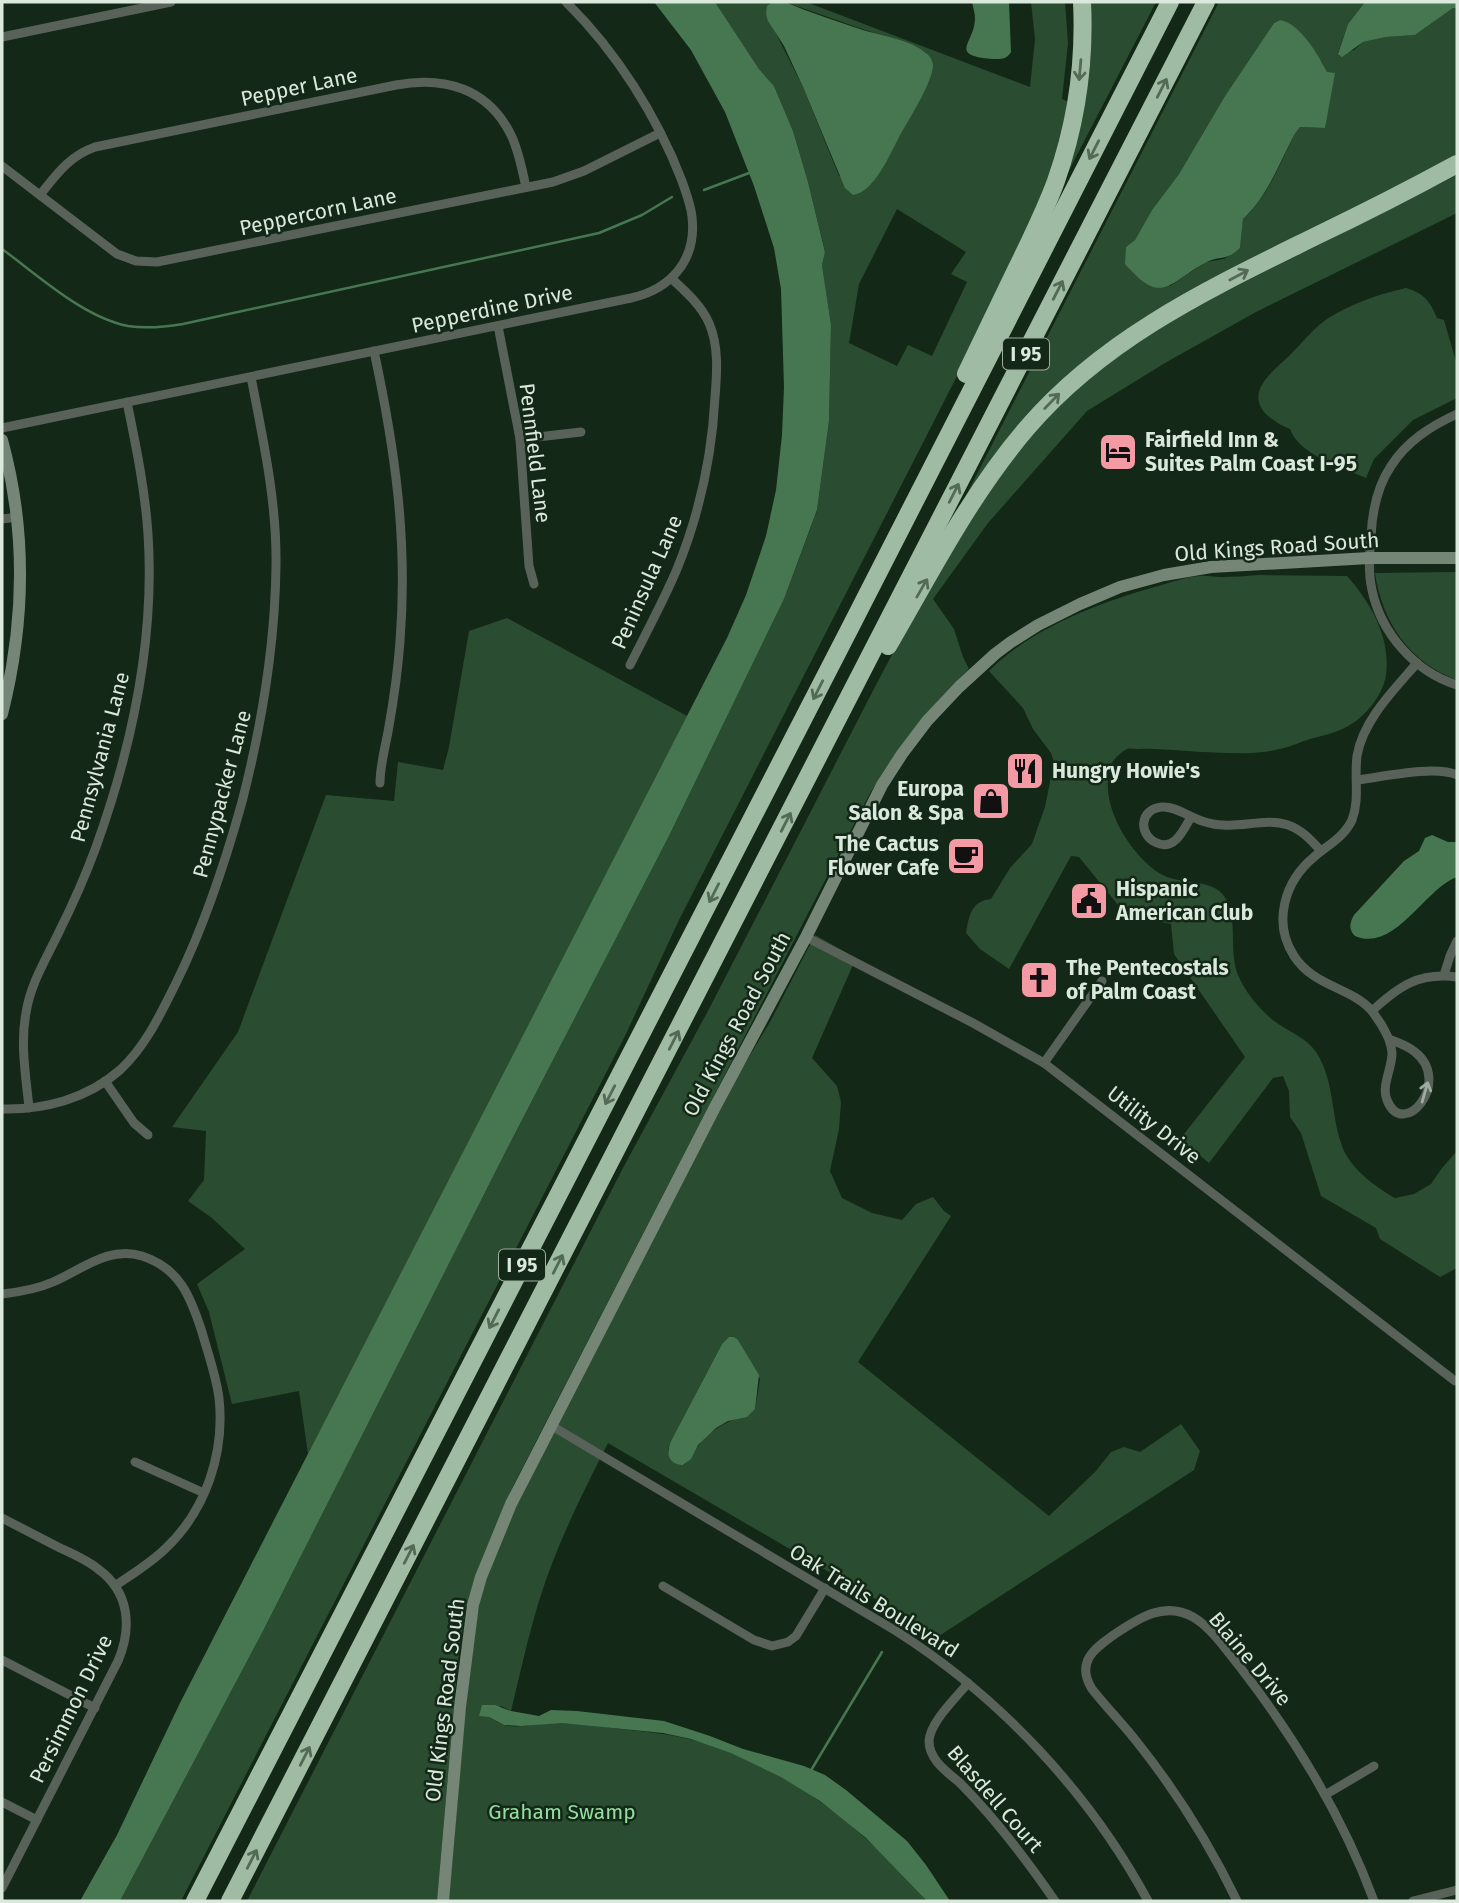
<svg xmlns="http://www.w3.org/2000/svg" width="1459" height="1903" font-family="'Fira Sans',sans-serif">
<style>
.green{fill:#2a4d31;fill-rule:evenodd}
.water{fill:#477750}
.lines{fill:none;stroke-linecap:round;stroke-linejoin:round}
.stream{stroke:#477750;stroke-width:2.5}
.street{stroke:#586259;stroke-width:9}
.secondary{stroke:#758677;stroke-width:12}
.highway{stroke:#a0bba4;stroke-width:18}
.oneway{stroke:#526a56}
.oneway2{stroke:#a0aca1}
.labels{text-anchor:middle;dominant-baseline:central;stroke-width:5;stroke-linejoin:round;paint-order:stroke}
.shield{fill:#132817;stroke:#9faea1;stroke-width:2}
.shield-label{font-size:19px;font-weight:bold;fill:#dbe8dc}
.street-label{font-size:21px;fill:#dbe8dc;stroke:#132817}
.poi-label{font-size:21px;font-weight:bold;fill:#dbe8dc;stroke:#132817;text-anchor:start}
.park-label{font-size:21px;fill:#94dca1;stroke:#132817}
</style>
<rect width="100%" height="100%" fill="#132817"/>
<g class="green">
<path d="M715,2H779H773L766,14L803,87L839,176L872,183L886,161L927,53L897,39L865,30L785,2H806L1030,87L1035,39L1031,2H1065L1068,43L1062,99L1069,102L1058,161L1001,290L679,920L625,1036L181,1901H120L262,1633L508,1147L668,838L784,599L817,511L829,421L831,325L822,265L825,251L808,182L793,131L774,86L759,69ZM897,209L966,252L951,274L967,282L932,356L908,345L897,366L849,343L859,284Z"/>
<polygon points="1086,2 1156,2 1060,188"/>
<path d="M1219,2H1365L1348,24L1338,53L1354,50L1363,42L1386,37L1415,35L1453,8H1457V154L1127,334L960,507ZM1280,20L1322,62L1327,73L1325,128L1300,127L1294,135C1280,164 1267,198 1243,219L1240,248L1224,259L1206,262L1170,286L1141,279L1130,270L1126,247L1135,240L1152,210L1179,174L1225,96L1274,23Z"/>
<path d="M1457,175V213L1256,312L1165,363L1087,411L988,523L933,599L954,629L963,657L969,669C927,710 898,746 868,797L514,1484L480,1564L466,1607L463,1626L459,1650L437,1901H247L623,1168L709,1009L878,681L903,634L996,477L1069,393L1170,318Z"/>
<path d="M1406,288C1425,294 1429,300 1437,318L1444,320L1457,365V398L1413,420L1374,459L1366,478C1343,468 1299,455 1290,429C1282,426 1274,421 1267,415C1243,391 1275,370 1291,354C1304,341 1314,327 1330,317C1353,303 1380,294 1406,288Z"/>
<path d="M1457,572V680C1410,663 1382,622 1375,573Z"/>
<path d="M1259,575L1347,576C1371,603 1391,638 1386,675C1383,697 1361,722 1340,730C1331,734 1320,736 1310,739C1300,742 1290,747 1280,749C1255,755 1226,753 1201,752C1180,751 1159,748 1138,749C1134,749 1130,748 1127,749C1122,751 1114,759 1112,763C1096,800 1128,852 1159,873C1180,887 1217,875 1228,903C1237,926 1229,952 1238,975C1245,992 1260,1010 1274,1021C1287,1031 1306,1037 1316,1052C1334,1079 1331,1113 1341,1143C1348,1167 1374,1186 1395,1198L1414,1194L1431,1184L1442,1168L1457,1151V1268L1440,1277L1380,1239L1376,1228L1321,1196L1301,1133L1290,1117L1289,1091L1283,1076L1273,1078L1209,1163L1180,1139L1245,1057L1174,954L1171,924L1127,916L1079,857L1071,856L1009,969L980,949L966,933C969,916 971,901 991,899L1010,868L1032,844L1045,807L1054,762L1051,753L1033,729L1023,708L989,671C1031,628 1105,600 1162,585C1174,581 1187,577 1199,576C1206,575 1213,577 1221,577C1233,577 1246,576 1259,575Z"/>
<polygon points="507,618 687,716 308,1454 299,1391 232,1404 209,1312 197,1284 245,1249 212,1218 188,1201 204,1180 206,1131 172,1127 238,1032 326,795 394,801 398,762 443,770 449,747 469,631"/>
<path d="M815,935L856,958L812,1058L837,1086L841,1102L839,1129L830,1171L842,1198L872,1213L902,1220L916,1204L933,1197L944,1211L951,1216L858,1362L1049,1516L1095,1472L1111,1452L1124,1447L1140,1452L1181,1424L1200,1451L1194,1470L939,1636L608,1443C582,1494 556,1546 539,1601C528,1637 520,1674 511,1711L501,1706L485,1715C492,1718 498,1723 504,1725C520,1729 536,1723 552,1723C569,1722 588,1725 605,1727C633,1731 661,1732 689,1739C783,1761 865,1830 927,1901H448C457,1825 460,1748 470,1671C473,1643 476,1614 484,1587C492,1559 504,1533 516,1507L725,1097L770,1022ZM738,1340L760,1379L755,1409C738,1418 719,1424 705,1438C696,1446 693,1457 684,1465L675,1463L668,1450L671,1441L722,1344Z"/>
</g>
<g class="water">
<polygon points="654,2 715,2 759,69 774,86 793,131 808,182 825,252 822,265 831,325 829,421 817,510 784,599 668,838 508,1147 262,1633 120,1901 80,1901 117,1835 180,1703 727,638 746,595 766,536 776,490 782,435 784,387 781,289 774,248 754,186 725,112 691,50"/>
<path d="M773,2H785C811,13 839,22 866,31C885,36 910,40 926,53C930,56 933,61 933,66C932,84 907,122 898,139C889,156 874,192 853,195L845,188L803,87L784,46L768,21L766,14L767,6Z"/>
<path d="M972,2H1009L1011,52C1006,60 1001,59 992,59C948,55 974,44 975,19C975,13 973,7 972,2Z"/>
<polygon points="1365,2 1457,2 1457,8 1453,8 1415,35 1386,37 1363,42 1342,57 1338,54 1348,24"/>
<path d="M1280,20C1300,23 1319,56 1327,72L1335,73L1325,128L1300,127L1294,135C1279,164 1267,197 1243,219L1240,248C1226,262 1218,255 1205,263C1167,284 1162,306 1125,264L1126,247L1135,240L1152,210L1179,174L1225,96L1274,23Z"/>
<path d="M1432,835L1448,842H1457V877C1425,888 1395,953 1355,936C1348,929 1350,922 1354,915L1404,861L1419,851L1425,838Z"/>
<path d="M729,1337H734L738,1340L759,1375L755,1409L747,1417L728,1421L716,1428L698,1445L691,1459L683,1465C668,1464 666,1454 671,1441L722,1344Z"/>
<polygon points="482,1705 495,1705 511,1711 539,1716 551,1710 577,1711 664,1721 710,1736 743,1749 804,1766 825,1775 846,1790 907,1841 926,1865 950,1901 927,1901 866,1838 820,1801 781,1777 731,1753 691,1739 663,1733 562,1723 521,1726 504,1725 489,1717 479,1716"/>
</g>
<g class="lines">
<g class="stream">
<polyline points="704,190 749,173"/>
<path d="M2,249C39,276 83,317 128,326C147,329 165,327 183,324L599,233L642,215L672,197"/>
<polyline points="810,1772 882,1652"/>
</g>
<g class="street">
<polyline points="2,37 171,2"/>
<polyline points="2,166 117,254 136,261 157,262 553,182 584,171 660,133"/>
<path d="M40,195C56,175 69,156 95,147L396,85C444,76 488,88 511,135C519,151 522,170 526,187"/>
<polyline points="498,326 520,439 529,566 534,584"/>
<path d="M374,351C395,449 408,540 400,641C398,669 394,698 389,726C386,745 380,764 380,783"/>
<path d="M1457,414C1431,426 1407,441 1391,466C1377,487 1372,512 1371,537C1369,555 1368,573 1372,590C1381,633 1415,672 1457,685"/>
<path d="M2,428L631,298C671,289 697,260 692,217C691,205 686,193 682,181C657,116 616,51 566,2"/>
<polyline points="520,439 581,432"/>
<polyline points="2,519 18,517"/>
<path d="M630,665C646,633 663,602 677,569C699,515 712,456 715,397C717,373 719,346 709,323C701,305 686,292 672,279"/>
<path d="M1357,780C1382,777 1435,765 1457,775"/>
<path d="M1191,817C1184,829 1175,851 1157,843C1138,835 1139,809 1162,807C1175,806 1189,817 1202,821C1208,823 1216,825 1223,825C1244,827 1267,818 1288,825C1302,830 1311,840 1321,851"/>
<polyline points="806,937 973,1023 1044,1063 1455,1381"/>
<polyline points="1444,975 1450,956 1457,941"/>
<path d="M1372,1011C1399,986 1419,972 1457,977"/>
<path d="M1391,1040C1399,1043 1408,1046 1415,1052C1453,1082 1403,1141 1387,1100C1381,1086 1392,1069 1392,1053C1391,1041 1387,1035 1381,1024C1378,1020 1375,1015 1372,1011C1351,987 1314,987 1294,956C1272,922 1285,881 1314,857C1328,845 1344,837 1352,820C1360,799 1354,778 1357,756C1363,720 1394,690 1417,663"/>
<polyline points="1044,1063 1102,981"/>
<polyline points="105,1081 134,1123 148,1135"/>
<path d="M29,1108C26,1077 20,1044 26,1013C30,985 46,959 58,934C72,906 85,877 96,847C132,747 155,639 148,534C145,489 136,446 127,402"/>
<path d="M2,1109C44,1110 87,1099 120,1070C146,1046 161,1013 177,981C205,924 225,863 242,802C262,724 275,647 276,566C277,502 263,439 251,377"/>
<path d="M2,1294C20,1292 37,1289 53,1282C83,1269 108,1246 142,1256C180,1268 191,1298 202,1332C208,1354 216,1375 219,1398C225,1453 206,1510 166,1548C151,1563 132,1574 115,1586"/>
<path d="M552,1426L896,1631C1000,1697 1089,1792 1148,1901"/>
<polyline points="135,1462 204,1493"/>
<path d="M2,1518C21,1528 41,1538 60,1548C73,1554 87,1560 98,1569C130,1592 132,1628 118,1661L2,1888"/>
<polyline points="663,1586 754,1640 772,1646 788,1642 796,1636 825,1588"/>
<polyline points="2,1660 95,1708"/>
<path d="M968,1683C956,1698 930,1722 929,1741C929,1760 947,1772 960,1783C996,1819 1026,1859 1055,1901"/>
<polyline points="1325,1795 1374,1766"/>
<polyline points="2,1802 37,1820"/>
<path d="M1237,1901C1210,1845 1176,1791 1137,1742C1123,1724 1106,1707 1092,1689C1075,1662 1095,1648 1115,1634C1139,1618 1164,1601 1193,1617C1212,1628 1226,1650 1240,1667C1295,1738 1343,1817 1374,1901"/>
<polyline points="1413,1901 1457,1890"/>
</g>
<g class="secondary">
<path d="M2,440C27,531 25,623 2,714"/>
<polyline points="443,1901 460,1707 473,1605 481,1577 511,1504 715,1107 806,937 882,785 902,754 927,721 959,687 995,654 1011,642 1038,625 1080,604 1120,587 1164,575 1211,567 1369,558 1457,558"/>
</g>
<g class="highway">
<path d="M966,374C983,339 1000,304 1017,268C1031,239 1045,211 1056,181C1076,124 1085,62 1082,2"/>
<path d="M888,646C931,572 971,493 1027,428C1105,337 1211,288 1316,236C1364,213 1411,189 1457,164"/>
<polyline points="195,1901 849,630 1170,2"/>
<polyline points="230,1901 1206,2"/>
</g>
</g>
<defs><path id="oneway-shaft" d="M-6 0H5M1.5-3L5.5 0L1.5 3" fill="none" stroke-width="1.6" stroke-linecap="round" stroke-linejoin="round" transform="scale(1.75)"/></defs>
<g class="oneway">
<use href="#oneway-shaft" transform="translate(1080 70) rotate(95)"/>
<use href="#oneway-shaft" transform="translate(1162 88) rotate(-63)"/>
<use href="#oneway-shaft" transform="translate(1094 150) rotate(117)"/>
<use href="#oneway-shaft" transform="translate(1239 275) rotate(-28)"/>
<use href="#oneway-shaft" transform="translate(1058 290) rotate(-63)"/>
<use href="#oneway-shaft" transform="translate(1052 401) rotate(-46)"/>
<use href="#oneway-shaft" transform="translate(954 493) rotate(-63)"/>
<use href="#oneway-shaft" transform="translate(922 588) rotate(-60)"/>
<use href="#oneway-shaft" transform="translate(818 690) rotate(117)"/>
<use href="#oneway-shaft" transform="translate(786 822) rotate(-63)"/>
<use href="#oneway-shaft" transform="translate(714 893) rotate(117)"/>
<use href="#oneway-shaft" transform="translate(674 1040) rotate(-63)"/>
<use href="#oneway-shaft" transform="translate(610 1095) rotate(117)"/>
<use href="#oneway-shaft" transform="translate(558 1264) rotate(-63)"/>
<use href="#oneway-shaft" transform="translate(494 1319) rotate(117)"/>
<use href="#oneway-shaft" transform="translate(409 1554) rotate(-63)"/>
<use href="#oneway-shaft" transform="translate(305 1756) rotate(-63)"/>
<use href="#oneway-shaft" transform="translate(252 1859) rotate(-63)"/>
</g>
<use class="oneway2" href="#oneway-shaft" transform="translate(1425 1092) rotate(-74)"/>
<defs>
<symbol id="hotel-square" viewBox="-11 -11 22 22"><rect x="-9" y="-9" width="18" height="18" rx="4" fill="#f49aa5" stroke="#132817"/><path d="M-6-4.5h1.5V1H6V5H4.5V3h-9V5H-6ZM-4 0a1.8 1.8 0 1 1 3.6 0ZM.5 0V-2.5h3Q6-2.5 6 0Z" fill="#111"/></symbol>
<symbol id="restaurant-square" viewBox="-11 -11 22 22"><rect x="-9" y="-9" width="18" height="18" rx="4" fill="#f49aa5" stroke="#132817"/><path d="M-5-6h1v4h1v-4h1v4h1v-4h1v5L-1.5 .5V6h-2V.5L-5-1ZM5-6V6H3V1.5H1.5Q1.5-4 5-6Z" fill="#111"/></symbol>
<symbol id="shop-square" viewBox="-11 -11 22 22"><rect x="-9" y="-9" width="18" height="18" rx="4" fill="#f49aa5" stroke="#132817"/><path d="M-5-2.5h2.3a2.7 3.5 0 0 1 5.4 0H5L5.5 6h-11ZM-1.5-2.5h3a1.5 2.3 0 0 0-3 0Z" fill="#111"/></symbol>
<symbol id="cafe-square" viewBox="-11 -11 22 22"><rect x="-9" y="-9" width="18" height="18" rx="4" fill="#f49aa5" stroke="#132817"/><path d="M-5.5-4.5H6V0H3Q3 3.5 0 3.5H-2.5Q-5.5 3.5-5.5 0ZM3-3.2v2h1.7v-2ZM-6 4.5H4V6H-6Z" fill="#111"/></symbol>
<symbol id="civic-square" viewBox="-11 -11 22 22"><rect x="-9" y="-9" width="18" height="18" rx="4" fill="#f49aa5" stroke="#132817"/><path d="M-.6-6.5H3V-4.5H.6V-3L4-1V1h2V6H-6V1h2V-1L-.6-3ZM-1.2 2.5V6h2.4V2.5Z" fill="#111"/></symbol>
<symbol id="church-square" viewBox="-11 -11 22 22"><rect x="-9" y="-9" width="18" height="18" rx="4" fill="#f49aa5" stroke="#132817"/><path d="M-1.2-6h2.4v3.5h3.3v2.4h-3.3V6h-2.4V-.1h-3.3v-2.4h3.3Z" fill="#111"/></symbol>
</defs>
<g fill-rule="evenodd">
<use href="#hotel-square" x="1096" y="430" width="44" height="44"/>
<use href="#restaurant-square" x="1003" y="749" width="44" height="44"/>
<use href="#shop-square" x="969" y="779" width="44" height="44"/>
<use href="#cafe-square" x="944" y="834" width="44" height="44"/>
<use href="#civic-square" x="1067" y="879" width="44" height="44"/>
<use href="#church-square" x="1017" y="958" width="44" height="44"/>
</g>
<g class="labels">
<g class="shield">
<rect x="1003" y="338.5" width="46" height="31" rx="5"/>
<rect x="499" y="1249.5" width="46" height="31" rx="5"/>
</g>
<g class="shield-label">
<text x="1026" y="354">I 95</text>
<text x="522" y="1265">I 95</text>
</g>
<g class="street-label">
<text transform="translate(299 87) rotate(-12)">Pepper Lane</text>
<text transform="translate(318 212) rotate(-12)">Peppercorn Lane</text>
<text transform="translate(492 309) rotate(-12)">Pepperdine Drive</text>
<text transform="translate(535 453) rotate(83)">Pennfield Lane</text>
<text transform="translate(1277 547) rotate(-4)">Old Kings Road South</text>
<text transform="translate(647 582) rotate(-66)">Peninsula Lane</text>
<text transform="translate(100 757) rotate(-75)">Pennsylvania Lane</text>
<text transform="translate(222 794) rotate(-75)">Pennypacker Lane</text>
<text transform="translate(737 1024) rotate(-62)">Old Kings Road South</text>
<text transform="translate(1154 1125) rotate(38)">Utility Drive</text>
<text transform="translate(874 1601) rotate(32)">Oak Trails Boulevard</text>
<text transform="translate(1250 1659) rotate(50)">Blaine Drive</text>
<text transform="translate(445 1700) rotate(-83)">Old Kings Road South</text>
<text transform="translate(71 1709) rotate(-64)">Persimmon Drive</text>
<text transform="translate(995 1799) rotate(49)">Blasdell Court</text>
</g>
<g class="poi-label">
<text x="1145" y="440">Fairfield Inn &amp;<tspan x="1145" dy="24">Suites Palm Coast I-95</tspan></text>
<text x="1052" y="771">Hungry Howie's</text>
<text x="964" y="789" text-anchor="end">Europa<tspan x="964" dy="24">Salon &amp; Spa</tspan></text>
<text x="939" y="844" text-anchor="end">The Cactus<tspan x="939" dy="24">Flower Cafe</tspan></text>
<text x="1116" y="889">Hispanic<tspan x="1116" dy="24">American Club</tspan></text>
<text x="1066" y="968">The Pentecostals<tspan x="1066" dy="24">of Palm Coast</tspan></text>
</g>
<g class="park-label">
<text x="562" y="1812">Graham Swamp</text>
</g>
</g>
<rect width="1459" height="1903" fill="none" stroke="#dbe8dc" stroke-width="7"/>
</svg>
